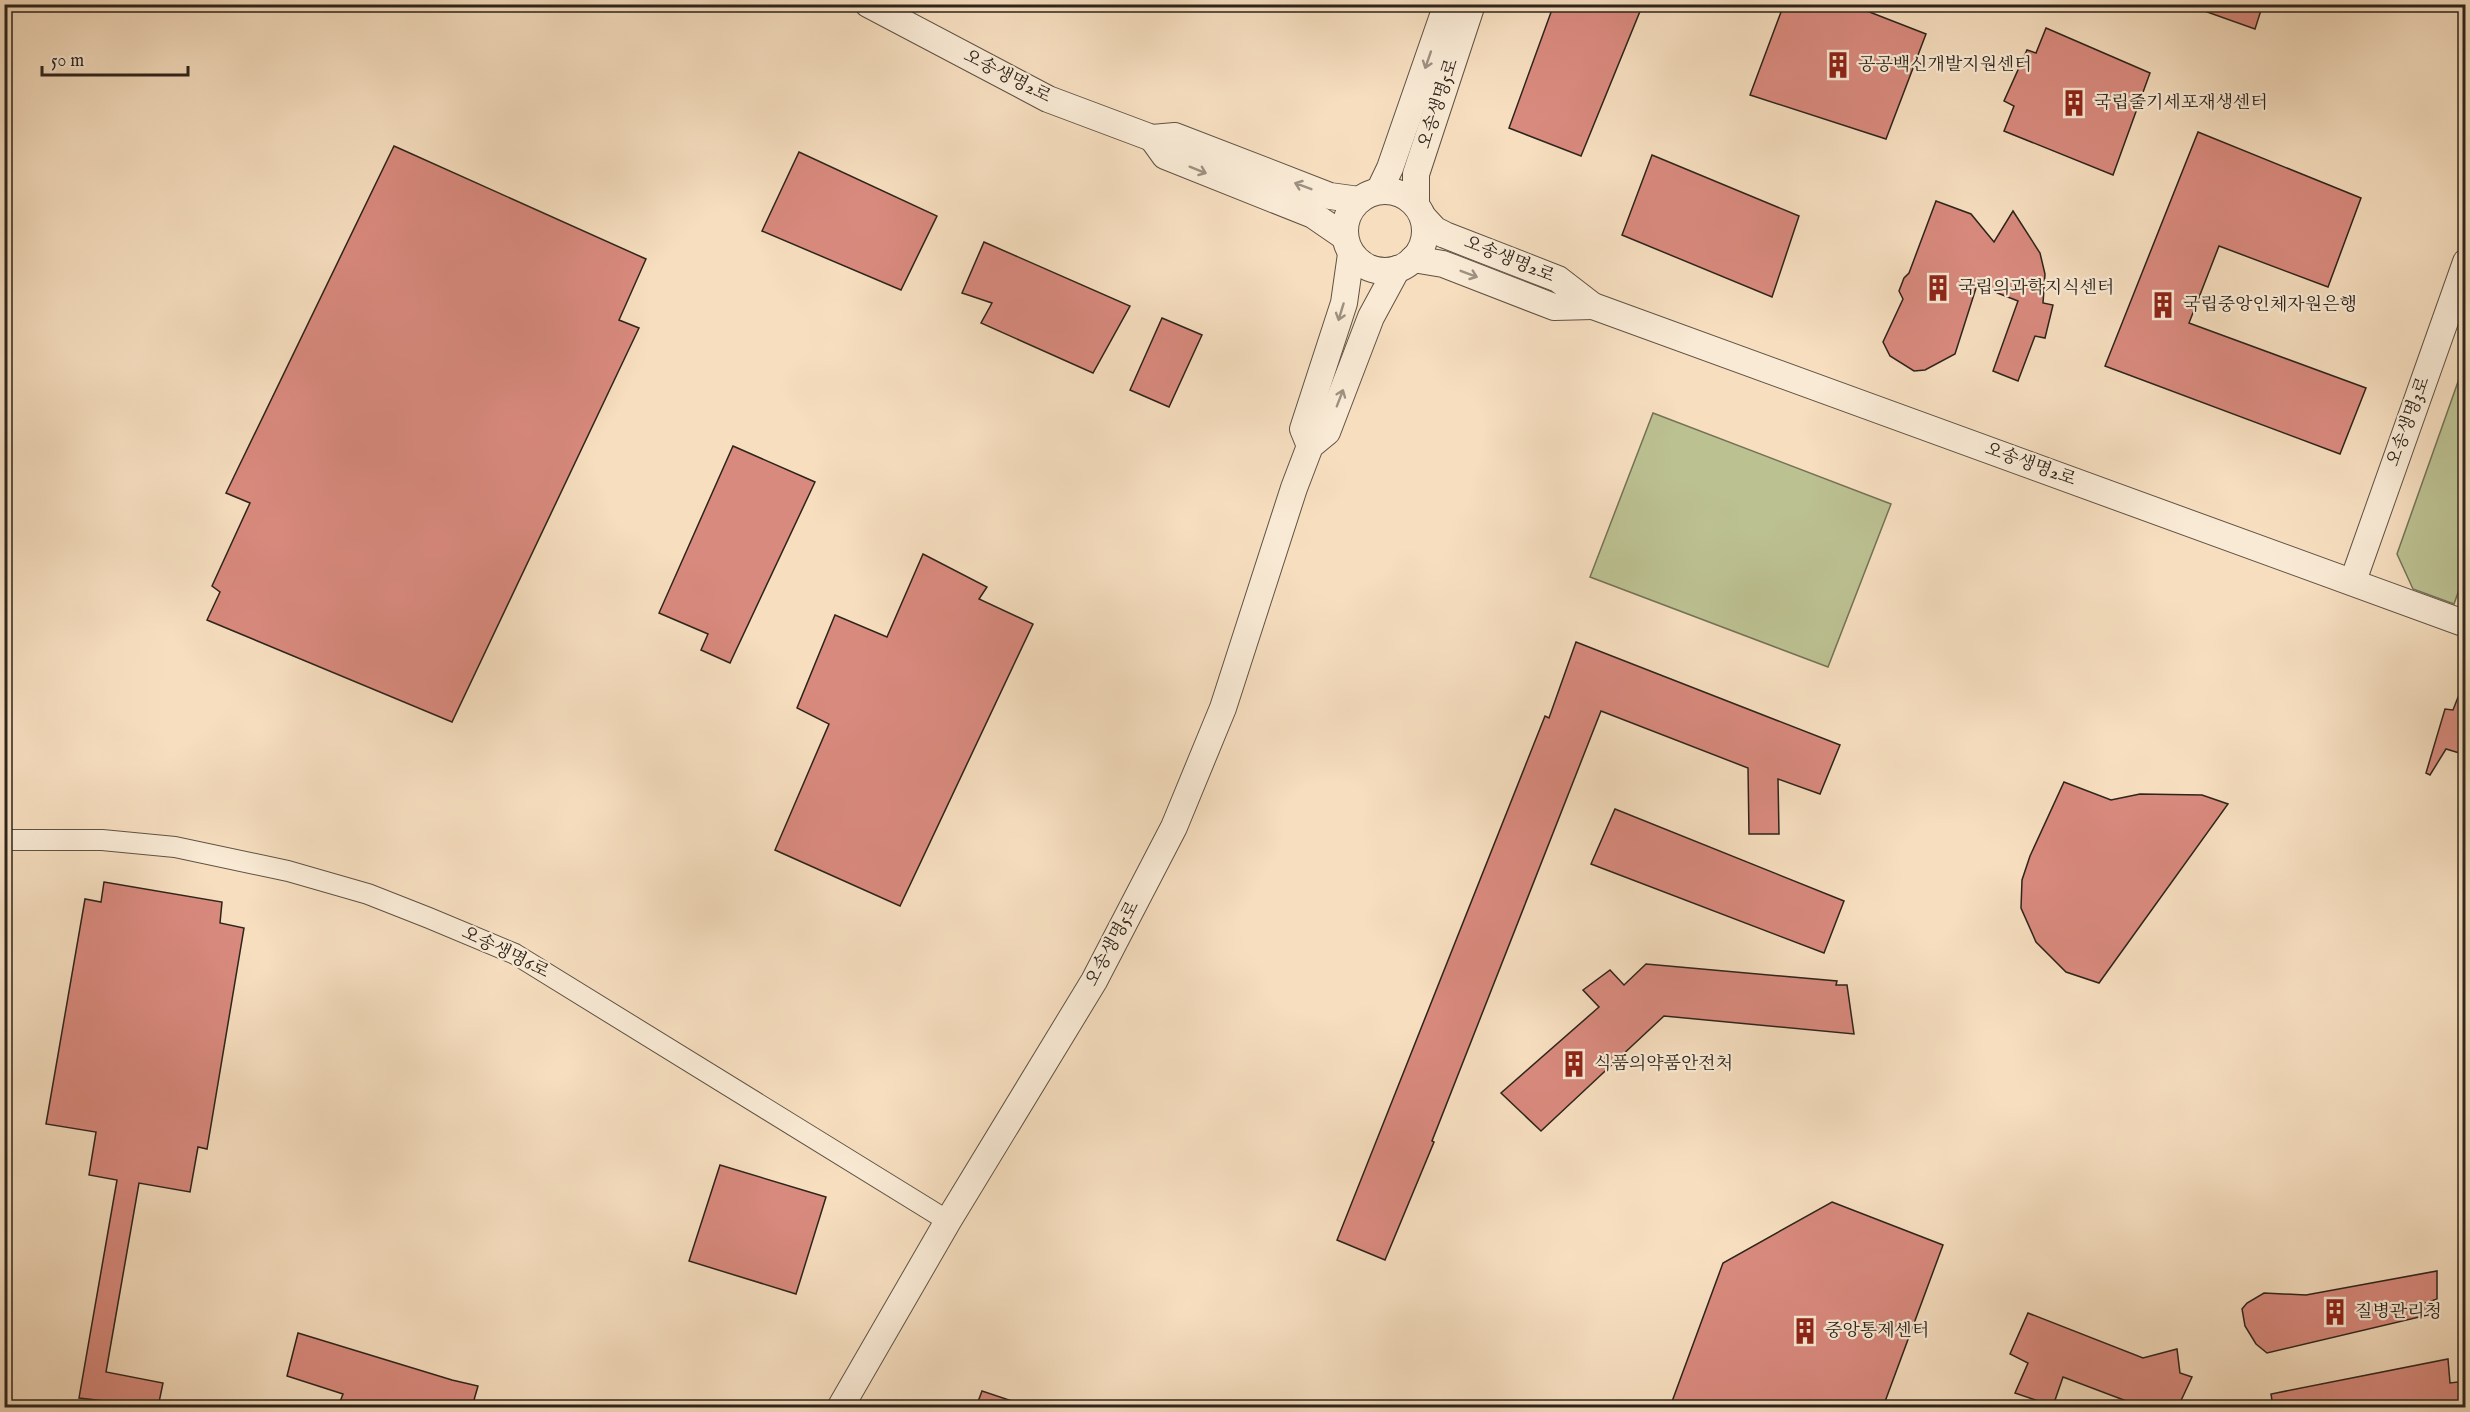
<svg xmlns="http://www.w3.org/2000/svg" width="2470" height="1412" font-family="'IM FELL English','Noto Serif KR',serif">
<style>
.green{fill:#bcc192;stroke:#747256;stroke-width:1.5}
.building{fill:#d98a7e;stroke:#2d241b;stroke-width:1.5}
.lines{fill:none;stroke-linecap:round;stroke-linejoin:round}
.minor-casing{stroke:#5f5244;stroke-width:22}
.tertiary-casing{stroke:#5f5244;stroke-width:28}
.minor{stroke:#f9ead5;stroke-width:20}
.tertiary{stroke:#f9ead5;stroke-width:26}
.oneway{stroke:#9d9181}
.labels{text-anchor:middle;dominant-baseline:central;stroke-width:4.5;stroke-linejoin:round;paint-order:stroke}
.poi-label{font-size:18px;fill:#2d241b;stroke:#f9ead5;text-anchor:start}
.street-label{font-size:18px;fill:#2d241b;stroke:#f9ead5}
</style>
<rect width="100%" height="100%" fill="#f6debf"/>
<filter id="stains"><feTurbulence type="fractalNoise" baseFrequency=".00333" numOctaves="4"/><feColorMatrix values="0 0 0 0 .2 0 0 0 0 .09 0 0 0 0 .02 0 0 0 .5 -.17"/></filter>
<radialGradient id="worn" r=".72"><stop offset=".6" stop-color="#630" stop-opacity="0"/><stop offset="1" stop-color="#630" stop-opacity=".3"/></radialGradient>
<g class="green">
<polygon points="2465,362 2466,570 2454,604 2413,589 2397,554"/>
<polygon points="1653,413 1891,504 1828,667 1590,577"/>
</g>
<g class="building">
<polygon points="1554,4 1643,4 1581,156 1509,128"/>
<polygon points="1784,4 1849,4 1926,34 1886,139 1750,95"/>
<polygon points="2193,4 2263,4 2255,29 2193,7"/>
<polygon points="2046,28 2150,73 2113,175 2004,131 2014,106 2004,101 2027,50 2036,53"/>
<polygon points="2198,132 2361,198 2328,287 2219,246 2189,323 2366,388 2340,454 2105,366"/>
<polygon points="394,146 646,259 619,320 639,328 452,722 207,620 220,592 212,586 250,503 226,493"/>
<polygon points="799,152 937,216 901,290 762,231"/>
<polygon points="1652,155 1799,216 1772,297 1622,235"/>
<polygon points="1936,201 1971,214 1994,242 2013,211 2040,253 2045,274 2043,303 2053,305 2045,338 2035,336 2018,381 1993,371 2018,301 1977,285 1955,354 1925,370 1914,371 1890,356 1883,342 1903,299 1899,291 1904,278 1909,273"/>
<polygon points="984,242 1130,306 1093,373 981,323 992,303 962,293"/>
<polygon points="1162,318 1202,335 1169,407 1130,390"/>
<polygon points="733,446 815,482 730,663 701,650 708,634 659,613"/>
<polygon points="923,554 987,587 979,599 1033,624 900,906 775,850 829,724 797,708 835,615 887,637"/>
<polygon points="1576,642 1840,745 1820,794 1778,779 1779,834 1749,834 1748,768 1601,711 1432,1141 1434,1142 1385,1260 1337,1240 1545,716 1549,718"/>
<polygon points="2464,682 2466,755 2446,749 2430,775 2426,773 2445,709 2453,710"/>
<polygon points="2064,782 2111,800 2140,794 2202,795 2228,804 2099,983 2066,972 2036,942 2021,908 2022,880 2030,856"/>
<polygon points="1615,809 1844,901 1824,953 1591,864"/>
<polygon points="104,882 222,902 220,923 244,928 207,1149 198,1147 190,1192 139,1183 106,1372 163,1383 158,1407 79,1398 117,1180 89,1175 96,1132 46,1124 85,899 101,902"/>
<polygon points="1646,964 1837,981 1836,985 1847,985 1854,1034 1664,1016 1541,1131 1501,1093 1599,1007 1583,990 1610,970 1624,985"/>
<polygon points="720,1165 826,1197 796,1294 689,1261"/>
<polygon points="1832,1202 1943,1245 1883,1407 1670,1407 1723,1263"/>
<polygon points="2437,1271 2437,1299 2426,1303 2428,1315 2267,1353 2256,1344 2245,1326 2242,1309 2247,1303 2264,1293 2306,1295"/>
<polygon points="2028,1313 2143,1358 2177,1349 2180,1373 2192,1377 2178,1407 2127,1407 2129,1402 2063,1377 2053,1406 2015,1393 2028,1363 2010,1354"/>
<polygon points="298,1333 452,1380 478,1386 472,1407 338,1407 343,1394 287,1376"/>
<polygon points="2448,1359 2450,1383 2466,1381 2466,1407 2273,1407 2271,1394"/>
<polygon points="982,1391 1024,1405 1024,1407 976,1407"/>
</g>
<g class="lines">
<defs>
<polyline id="minor" points="4,840 102,840 175,847 288,871 368,894 429,918 515,954 948,1221"/>
<g id="tertiary">
<polyline points="868,4 1048,99 1152,138 1175,136 1330,196 1359,200"/>
<polyline points="1152,138 1165,156 1313,215 1345,237"/>
<circle cx="1385" cy="231" r="40"/>
<polyline points="1379,191 1390,168 1447,4"/>
<polyline points="1416,205 1416,174 1472,4"/>
<polyline points="1423,217 1435,230 1445,235 1558,279 1593,306 2466,624"/>
<polyline points="1413,259 1443,264 1554,307 1593,306"/>
<polyline points="1310,446 1303,429 1344,303 1351,254"/>
<polyline points="2353,581 2466,262"/>
<polyline points="840,1408 948,1221 1094,981 1174,827 1223,708 1294,488 1310,446 1327,432 1371,317 1397,269"/>
</g>
</defs>
<use href="#minor" class="minor-casing"/>
<use href="#tertiary" class="tertiary-casing"/>
<use href="#minor" class="minor"/>
<use href="#tertiary" class="tertiary"/>
</g>
<defs><path id="oneway-shaft" d="M-6 0H5M1.5-3L5.5 0L1.5 3" fill="none" stroke-width="1.6" stroke-linecap="round" stroke-linejoin="round" transform="scale(1.5)"/></defs>
<g class="oneway">
<use href="#oneway-shaft" transform="translate(1428 60) rotate(109)"/>
<use href="#oneway-shaft" transform="translate(1198 170) rotate(22)"/>
<use href="#oneway-shaft" transform="translate(1303 186) rotate(-159)"/>
<use href="#oneway-shaft" transform="translate(1469 274) rotate(21)"/>
<use href="#oneway-shaft" transform="translate(1341 312) rotate(107)"/>
<use href="#oneway-shaft" transform="translate(1340 398) rotate(-69)"/>
</g>
<defs>
<symbol id="building-bare" viewBox="-9 -9 18 18"><path d="M-4-6H4V6H1V3H-1V6H-4ZM-2.5-4.3h1.7v1.8h-1.7ZM.8-4.3h1.7v1.8H.8ZM-2.5-1h1.7V.8h-1.7ZM.8-1h1.7V.8H.8Z" fill="#8f2418" stroke="#f9ead5" stroke-width="2.5" paint-order="stroke"/></symbol>
</defs>
<g fill-rule="evenodd">
<use href="#building-bare" x="1819" y="46" width="38" height="38"/>
<use href="#building-bare" x="2055" y="84" width="38" height="38"/>
<use href="#building-bare" x="1919" y="269" width="38" height="38"/>
<use href="#building-bare" x="2144" y="286" width="38" height="38"/>
<use href="#building-bare" x="1555" y="1045" width="38" height="38"/>
<use href="#building-bare" x="2316" y="1293" width="38" height="38"/>
<use href="#building-bare" x="1786" y="1312" width="38" height="38"/>
</g>
<g class="labels">
<g class="poi-label">
<text x="1858" y="65">공공백신개발지원센터</text>
<text x="2094" y="103">국립줄기세포재생센터</text>
<text x="1958" y="288">국립의과학지식센터</text>
<text x="2183" y="305">국립중앙인체자원은행</text>
<text x="1594" y="1064">식품의약품안전처</text>
<text x="2355" y="1312">질병관리청</text>
<text x="1825" y="1331">중앙통제센터</text>
</g>
<g class="street-label">
<text transform="translate(1007 77) rotate(27)">오송생명2로</text>
<text transform="translate(1439 104) rotate(-72)">오송생명5로</text>
<text transform="translate(1509 260) rotate(22)">오송생명2로</text>
<text transform="translate(2409 422) rotate(-70)">오송생명3로</text>
<text transform="translate(2030 465) rotate(20)">오송생명2로</text>
<text transform="translate(1113 944) rotate(-62)">오송생명5로</text>
<text transform="translate(505 953) rotate(26)">오송생명6로</text>
</g>
</g>
<rect width="2470" height="1412" fill="none" stroke="#f6debf" stroke-width="24"/>
<rect x="6" y="6" width="2458" height="1400" fill="none" stroke="#2d241b" stroke-width="3"/>
<rect x="12" y="12" width="2446" height="1388" fill="none" stroke="#2d241b" stroke-width="1.5"/>
<path d="M42 66v9h146v-9" fill="none" stroke="#2d241b" stroke-width="3"/>
<text x="51" y="66" font-size="18" fill="#2d241b" stroke="#f9ead5" stroke-width="4.5" paint-order="stroke">50 m</text>
<rect width="100%" height="100%" filter="url(#stains)"/>
<rect width="100%" height="100%" fill="url(#worn)"/>
</svg>
